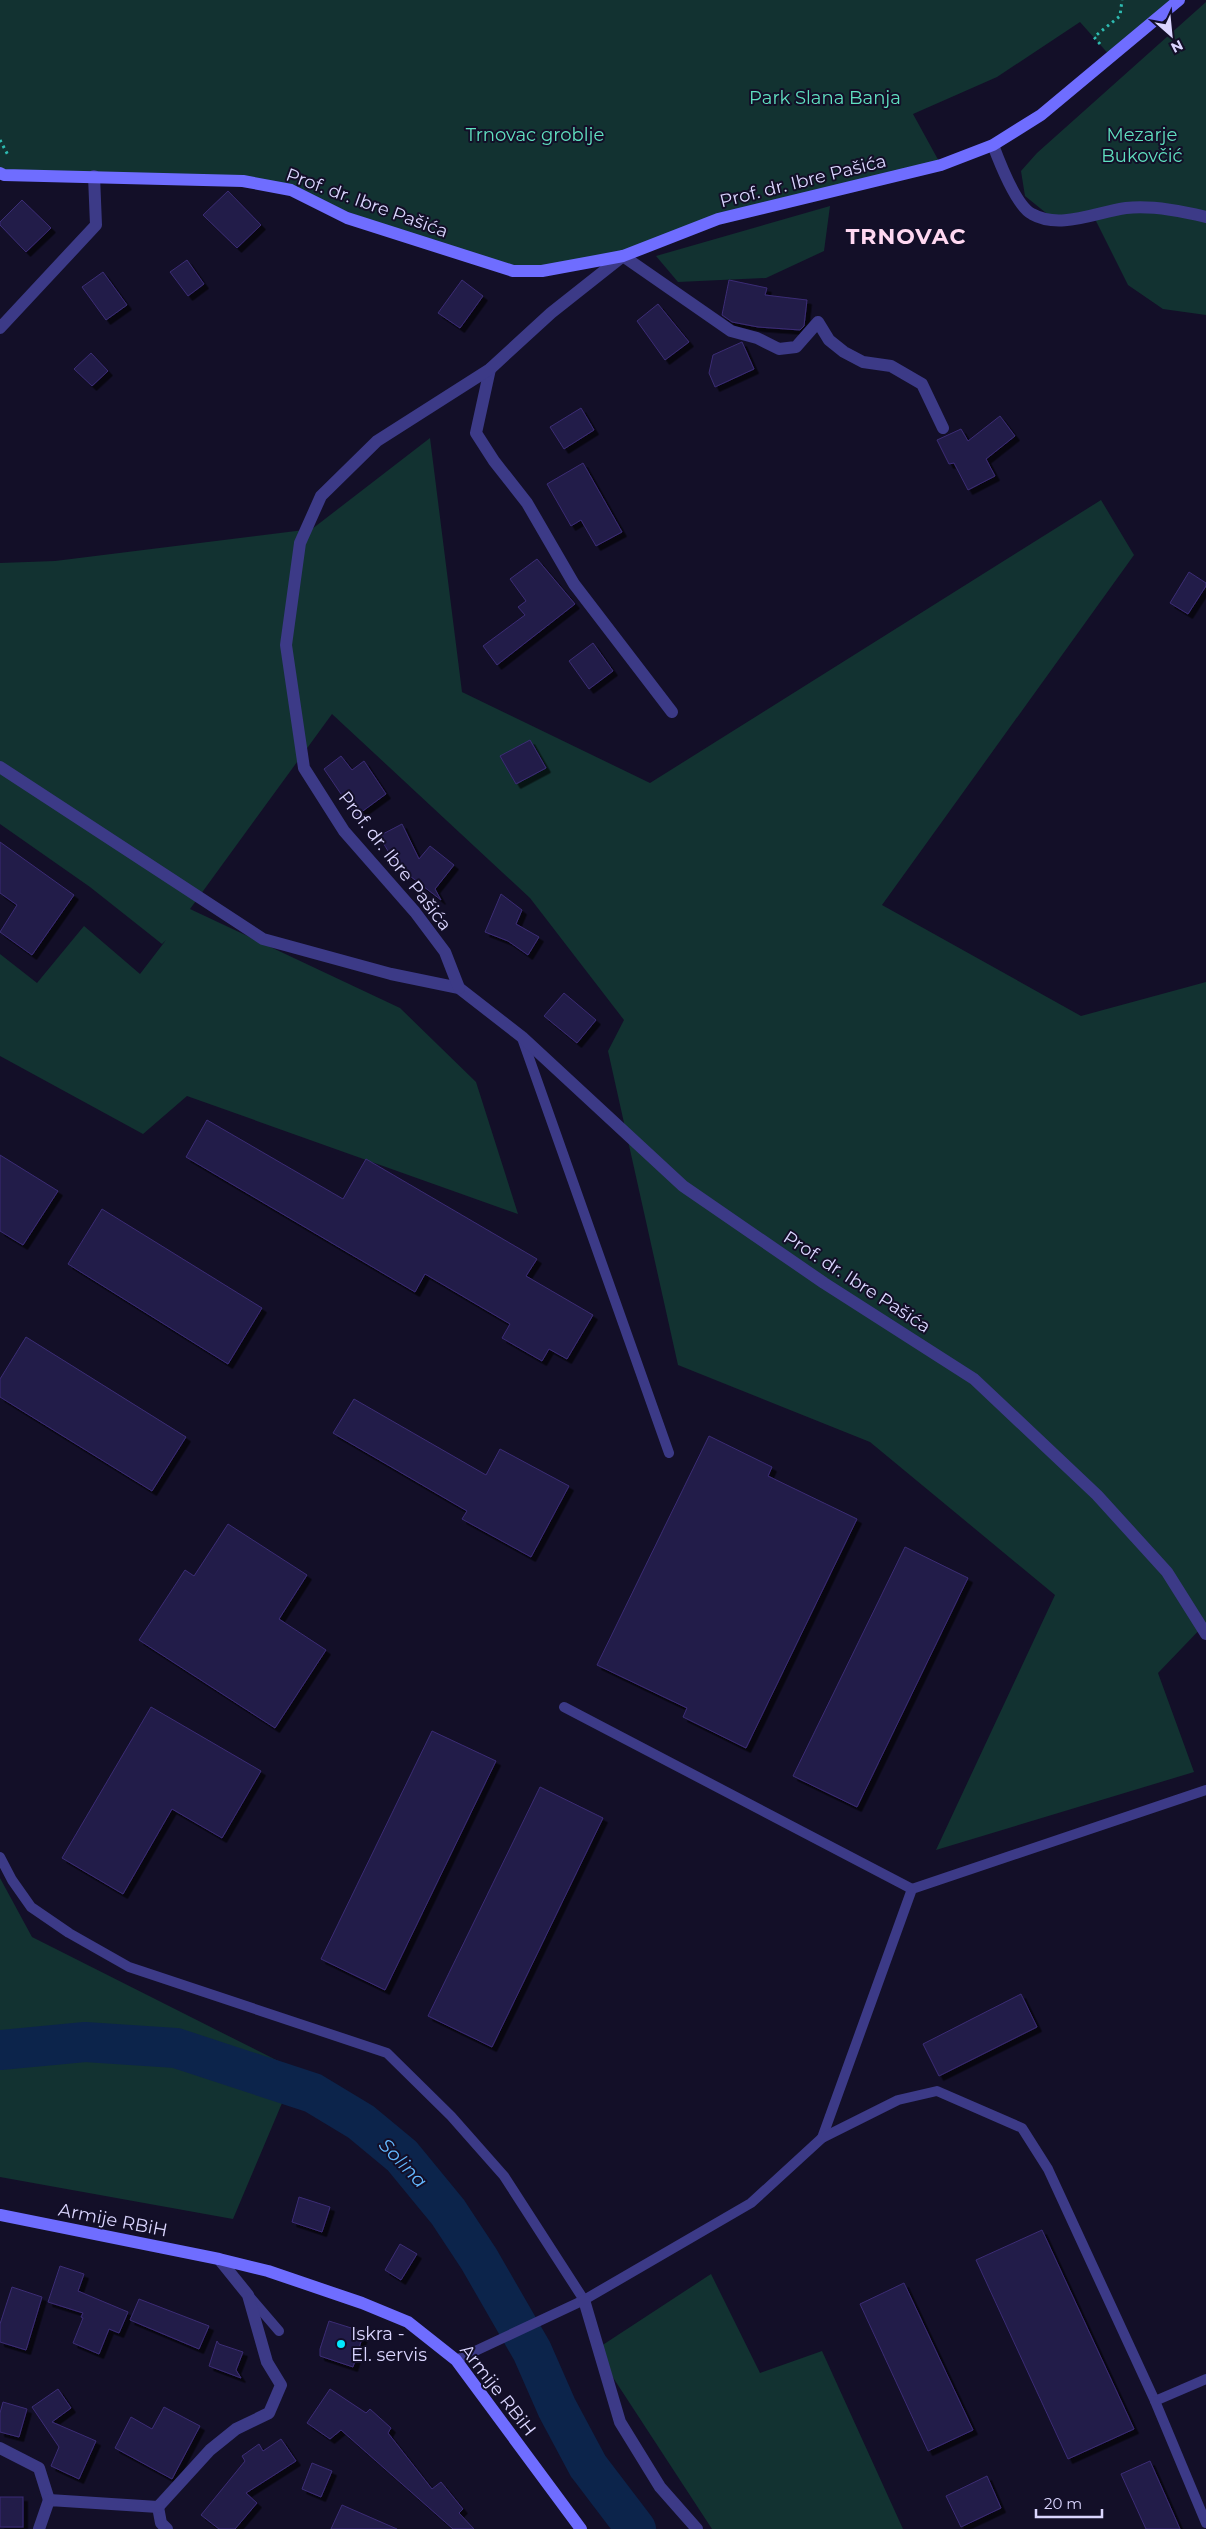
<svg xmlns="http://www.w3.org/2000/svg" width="1206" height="2529" font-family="Montserrat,sans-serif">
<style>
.green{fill:#123231}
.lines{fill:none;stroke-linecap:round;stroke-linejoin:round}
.river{stroke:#0c244b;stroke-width:40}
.building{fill:#241b49;stroke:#3b2d75;filter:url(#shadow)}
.path{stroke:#2ebbb1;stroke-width:3;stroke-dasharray:2.5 4;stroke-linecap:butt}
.lane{stroke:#3c3a87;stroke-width:10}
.street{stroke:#3c3a87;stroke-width:12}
.secondary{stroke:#6f6dff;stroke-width:12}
.poi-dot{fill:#02e9ff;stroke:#130f28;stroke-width:2}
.labels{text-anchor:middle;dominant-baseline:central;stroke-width:4;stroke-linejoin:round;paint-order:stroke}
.park-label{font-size:18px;fill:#60e1c0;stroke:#130f28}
.street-label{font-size:18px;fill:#dbd6ff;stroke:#130f28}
.poi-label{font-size:18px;fill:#dbd6ff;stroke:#130f28;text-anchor:start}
.water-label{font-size:19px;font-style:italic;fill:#64b9ff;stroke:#130f28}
.district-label{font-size:22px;font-weight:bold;letter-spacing:1px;fill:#ffd8f1;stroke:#130f28}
</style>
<defs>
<filter id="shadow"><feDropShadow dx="4.5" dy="4.5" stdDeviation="0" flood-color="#0009"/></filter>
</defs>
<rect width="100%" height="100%" fill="#130f28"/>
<g class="green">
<polygon points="0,0 1179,0 1112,58 1080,22 997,77 913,114 941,165 749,212 623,256 542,271 459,254 291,190 243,181 0,173"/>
<polygon points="1206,2 1206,315 1163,309 1128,285 1093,215 1056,221 1025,196 1021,171 1037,153"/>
<polygon points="830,206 824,251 766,278 678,282 656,256"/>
<polygon points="430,438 462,692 650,783 1101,500 1134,555 882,905 1081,1016 1206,982 1206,1623 1158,1673 1194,1772 936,1850 1055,1595 870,1442 678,1365 608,1051 624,1020 530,898 332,714 190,909 400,1008 476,1082 518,1214 187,1096 143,1134 0,1056 0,954 37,983 84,926 140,974 166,940 162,944 90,887 0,824 0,563 55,561 312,529"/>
<polygon points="0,1878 32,1937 296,2070 233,2219 0,2177"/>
<polygon points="711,2274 760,2373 822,2351 903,2529 712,2529 595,2350"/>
</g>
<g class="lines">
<polyline class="river" points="0,2050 85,2042 176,2048 313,2093 361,2122 402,2156 448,2212 479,2259 532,2351 557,2408 588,2466 636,2529"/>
</g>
<g class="building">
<polygon points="228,191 261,225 237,248 203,215"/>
<polygon points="22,200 51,228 26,252 0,225 0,222"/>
<polygon points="187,260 204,284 188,296 170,272"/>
<polygon points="103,272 127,305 106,320 82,287"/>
<polygon points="462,280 483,296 460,328 438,313"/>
<polygon points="729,280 767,288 765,295 807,300 804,326 800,330 758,327 732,322 722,315"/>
<polygon points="658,304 689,342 665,360 637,321"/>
<polygon points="742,342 754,369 715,387 709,373 713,355"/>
<polygon points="91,353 108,371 92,386 74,369"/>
<polygon points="581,408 594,430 564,449 550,427"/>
<polygon points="1000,416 1015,436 986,459 995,476 968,490 954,463 949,464 937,440 961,429 968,441"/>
<polygon points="583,463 622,532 596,546 581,520 571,526 547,484"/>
<polygon points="537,559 575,604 497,665 483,646 525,615 518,607 526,601 510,579"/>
<polygon points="1189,572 1206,583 1206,586 1188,614 1170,603"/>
<polygon points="593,643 613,671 589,689 569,661"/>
<polygon points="530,740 546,768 516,784 500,756"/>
<polygon points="341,756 352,770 364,761 386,794 356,816 324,769"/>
<polygon points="402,824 419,859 430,846 454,865 435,889 441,900 397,866 379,836"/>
<polygon points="0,842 74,895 32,955 0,932 17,905 0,893"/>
<polygon points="501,894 522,910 516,924 539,937 528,955 508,941 485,932"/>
<polygon points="564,993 596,1020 577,1043 544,1016"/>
<polygon points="207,1120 343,1199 366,1159 537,1259 526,1276 593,1315 567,1359 549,1349 542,1361 502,1338 510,1324 425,1274 415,1292 186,1157"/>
<polygon points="0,1155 58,1191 23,1245 0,1231"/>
<polygon points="102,1209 262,1308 228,1364 68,1264"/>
<polygon points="26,1337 186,1437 152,1491 0,1397 0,1379"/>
<polygon points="354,1399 486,1475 500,1449 569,1486 531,1557 462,1519 467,1511 333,1433"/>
<polygon points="709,1436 772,1467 768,1476 857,1519 746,1748 683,1717 687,1708 597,1665"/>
<polygon points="228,1524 307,1575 279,1619 326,1650 275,1728 139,1640 185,1570 194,1576"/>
<polygon points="905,1547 968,1578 857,1807 793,1776"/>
<polygon points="151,1707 261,1771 222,1838 172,1809 123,1894 62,1858"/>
<polygon points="432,1731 496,1761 385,1990 321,1959"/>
<polygon points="540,1787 603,1818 492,2047 428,2016"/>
<polygon points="1021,1994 1037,2027 939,2076 923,2044"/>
<polygon points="299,2197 330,2207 322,2232 292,2222"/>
<polygon points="1042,2230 1134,2429 1068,2459 976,2260"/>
<polygon points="400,2244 417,2254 401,2280 385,2270"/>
<polygon points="60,2266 84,2274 78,2291 128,2312 119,2333 109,2329 99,2354 73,2343 83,2318 81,2317 83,2313 48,2302"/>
<polygon points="904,2283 973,2430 928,2451 860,2304"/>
<polygon points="12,2287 42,2297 26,2350 0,2342 0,2324"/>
<polygon points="139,2299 209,2326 199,2349 130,2320"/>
<polygon points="329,2321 364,2332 353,2367 320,2356 320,2349"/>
<polygon points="217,2341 219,2344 243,2352 236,2370 241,2378 209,2366"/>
<polygon points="58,2389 71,2408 52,2422 96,2441 79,2479 51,2466 59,2447 32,2407"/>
<polygon points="330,2389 366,2413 370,2409 391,2428 388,2433 432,2489 441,2482 463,2509 459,2513 474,2529 453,2529 341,2430 330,2439 307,2423"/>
<polygon points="3,2402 27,2409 19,2437 0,2432 0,2413"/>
<polygon points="164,2407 200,2426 172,2479 115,2448 131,2417 152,2429"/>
<polygon points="281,2439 296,2461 246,2493 257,2503 235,2529 219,2529 201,2515 245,2461 242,2456 259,2444 263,2451"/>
<polygon points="1150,2461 1180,2529 1146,2529 1121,2474"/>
<polygon points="312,2463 332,2471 321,2497 302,2489"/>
<polygon points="987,2476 1001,2508 961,2527 946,2496"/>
<rect x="0" y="2497" width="23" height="30"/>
<polygon points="342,2505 397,2529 331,2529"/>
</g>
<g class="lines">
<g class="path">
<polyline points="1100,44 1094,37 1120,16 1122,0"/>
<polyline points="0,140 9,157"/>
</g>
<g class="lane">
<polyline points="522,1038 669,1453"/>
<polyline points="564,1707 912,1889"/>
<polyline points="0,1857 12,1880 31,1907 69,1933 129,1967 387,2053 451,2116 504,2176 584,2300"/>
<polyline points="822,2138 912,1889 1206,1790"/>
<polyline points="249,2296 279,2331"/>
<polyline points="456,2360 584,2300 751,2203 822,2138 898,2100 937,2091 1022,2128 1048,2169 1155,2401 1206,2379"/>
<polyline points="1155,2401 1206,2523"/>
</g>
<g class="street">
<path d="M993,145C999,161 1016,206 1032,214C1060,230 1096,212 1126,208C1151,205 1182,211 1206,217"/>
<polyline points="0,328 96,225 94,176"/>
<polyline points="490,369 476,433 494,461 527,503 574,584 672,712"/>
<polyline points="0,767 263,939 391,974 459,988 522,1037 683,1186 824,1283 974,1379 1097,1495 1167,1572 1206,1634"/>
<polyline points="459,988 445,952 415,912 344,831 304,768 286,645 300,543 321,496 377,441 490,369 551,313 623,256 731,331 757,338 779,349 796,347 818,322 829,340 844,352 863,362 891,366 922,384 943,428"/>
<polyline points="584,2300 620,2422 660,2487 697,2529"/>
<polyline points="0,2448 39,2468 49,2500"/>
<polyline points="158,2507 161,2523 167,2529"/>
<polyline points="39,2529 49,2500 158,2507 210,2450 236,2429 269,2413 281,2385 267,2362 248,2295 219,2259"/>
</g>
<g class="secondary">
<polyline points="0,173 4,175 243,181 291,190 347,218 513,271 542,271 623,256 718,219 941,165 993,145 1041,115 1179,0"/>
<polyline points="0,2215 219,2259 268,2271 362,2303 408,2322 456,2360 581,2529"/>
</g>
</g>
<circle class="poi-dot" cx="341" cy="2344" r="5"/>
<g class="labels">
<g class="park-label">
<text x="825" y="98">Park Slana Banja</text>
<text x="535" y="135">Trnovac groblje</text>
<text x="1142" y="135">Mezarje<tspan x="1142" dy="21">Bukovčić</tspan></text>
</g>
<g class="street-label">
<text transform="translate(803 181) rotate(-14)">Prof. dr. Ibre Pašića</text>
<text transform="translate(367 203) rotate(20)">Prof. dr. Ibre Pašića</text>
<text transform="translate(395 861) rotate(52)">Prof. dr. Ibre Pašića</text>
<text transform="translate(857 1282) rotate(33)">Prof. dr. Ibre Pašića</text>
<text transform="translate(113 2220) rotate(11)">Armije RBiH</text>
<text transform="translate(498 2390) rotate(52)">Armije RBiH</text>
</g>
<g class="poi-label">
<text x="351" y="2334">Iskra -<tspan x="351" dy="21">El. servis</tspan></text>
</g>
<g class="water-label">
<text transform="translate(403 2163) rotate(46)">Solina</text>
</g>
<g class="district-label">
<text x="906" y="236">TRNOVAC</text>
</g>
</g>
<g transform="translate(1171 35) rotate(153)" stroke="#130f28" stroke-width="4" paint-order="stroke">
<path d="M0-4L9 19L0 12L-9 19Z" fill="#dbd6ff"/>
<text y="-8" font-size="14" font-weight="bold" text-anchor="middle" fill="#dbd6ff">N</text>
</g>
<path d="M1036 2509v8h66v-8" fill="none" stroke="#dbd6ff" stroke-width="2.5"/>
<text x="1044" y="2509" font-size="15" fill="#dbd6ff" stroke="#130f28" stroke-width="4" paint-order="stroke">20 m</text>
</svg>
